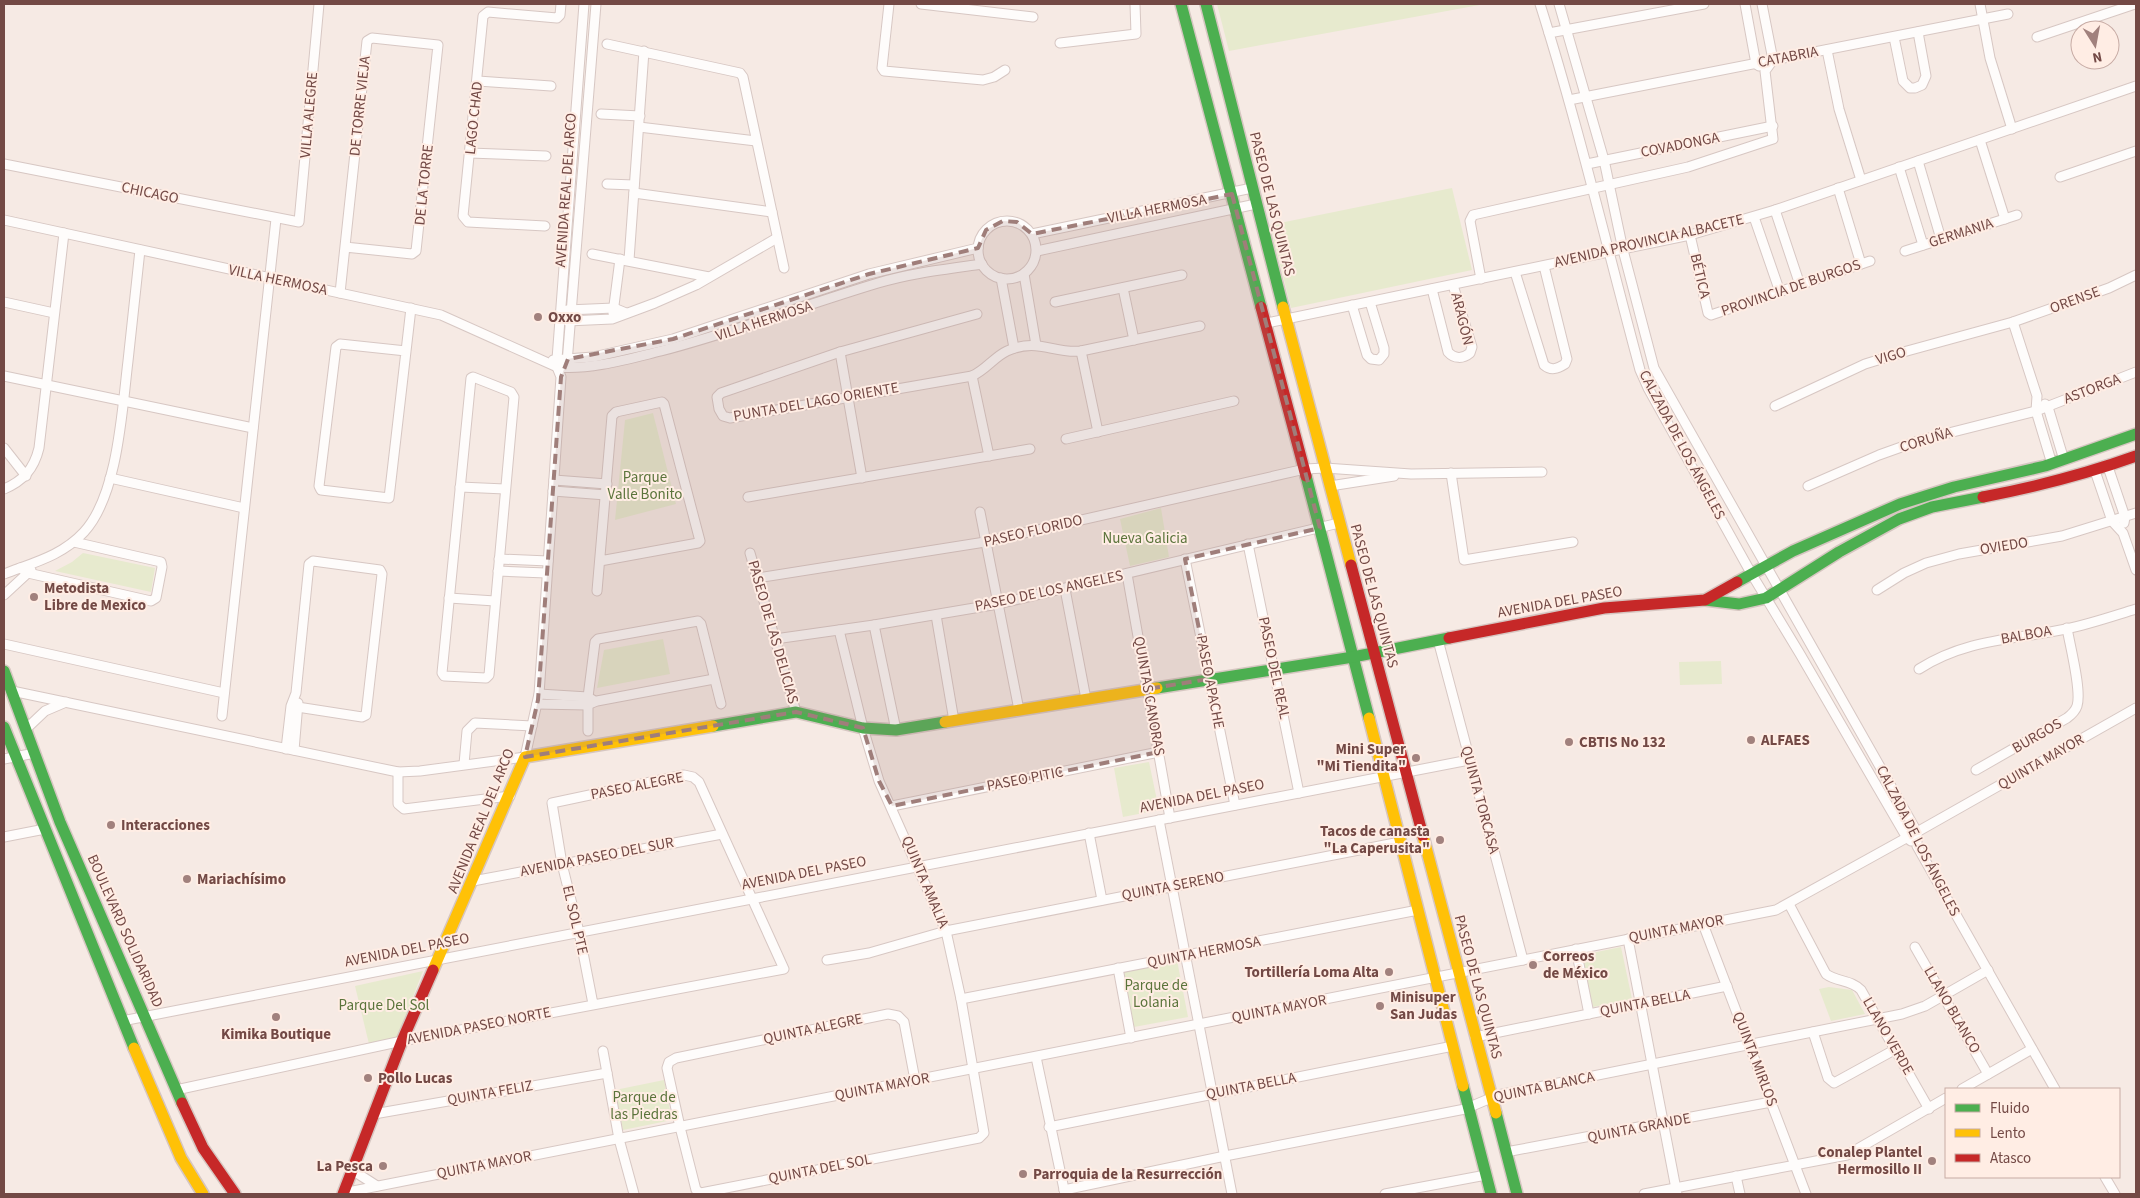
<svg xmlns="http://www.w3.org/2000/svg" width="2140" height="1198" font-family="'Source Sans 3',sans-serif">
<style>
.green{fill:#e7eace}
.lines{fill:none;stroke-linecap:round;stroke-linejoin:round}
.street-casing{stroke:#d7c7c3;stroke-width:11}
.fast-casing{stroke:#d6c6c1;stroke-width:14}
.slow-casing{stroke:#d6c6c1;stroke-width:14}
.jam-casing{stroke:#d6c6c1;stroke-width:14}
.street{stroke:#fefcfb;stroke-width:9}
.fast{stroke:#4caf50;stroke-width:11}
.slow{stroke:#ffc107;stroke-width:11}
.jam{stroke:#c62828;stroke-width:11}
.marked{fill:#9f7e7a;fill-opacity:0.2;stroke:#9f7e7a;stroke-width:4;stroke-dasharray:10 6;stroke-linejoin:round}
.poi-dot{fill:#a1817d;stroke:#ffede4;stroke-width:2}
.labels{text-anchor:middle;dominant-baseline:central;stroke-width:4;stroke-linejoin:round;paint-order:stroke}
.street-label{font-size:15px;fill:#734945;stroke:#ffede4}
.poi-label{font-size:15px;font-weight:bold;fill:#734945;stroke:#ffede4;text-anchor:start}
.park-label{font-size:15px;fill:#5b743b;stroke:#ffede4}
</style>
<rect width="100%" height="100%" fill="#f6eae4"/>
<g class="green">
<polygon points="1217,4 1485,4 1229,51"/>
<polygon points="1452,188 1472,270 1291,308 1270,225"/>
<polygon points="653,413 676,504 615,520 625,420"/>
<polygon points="1161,508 1169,557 1130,566 1120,519"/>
<polygon points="83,553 155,568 151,592 55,571 72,562"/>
<polygon points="663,639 670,674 597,688 604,650"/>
<polygon points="1721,661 1722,684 1680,685 1679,662"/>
<polygon points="1149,762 1159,810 1123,817 1114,768"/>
<polygon points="1621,947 1632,999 1593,1007 1582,955"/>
<polygon points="1177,960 1188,1017 1134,1027 1123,971"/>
<polygon points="423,971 397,1038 369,1044 355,986"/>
<polygon points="1829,987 1852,990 1865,1014 1831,1021 1819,989"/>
<polygon points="664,1080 672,1120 623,1130 615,1090"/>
</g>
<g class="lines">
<defs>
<g id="street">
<polyline points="889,4 882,68 884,71 983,80 994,77 1005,70"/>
<polyline points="921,4 1033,17"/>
<path d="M1540,4C1578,124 1607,248 1640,370L1648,388L1751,573L1800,654L1907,838L1911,841"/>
<polyline points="1559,4 1604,160 1623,250 1654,368 1917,832 1917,846 2055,1089"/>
<polyline points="1745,4 1756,64 1759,66"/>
<polyline points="1980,4 1990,58 2012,129"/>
<polyline points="1549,33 1704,4"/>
<polyline points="1894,37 1903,81 1910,88 1915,88 1922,85 1926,76 1918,32"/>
<polyline points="2037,37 2135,4"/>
<polyline points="1060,43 1136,34 1135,4"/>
<polyline points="607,44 740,73 743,77 784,268"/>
<polyline points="1827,50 1839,109 1861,180"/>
<polyline points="478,81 551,86"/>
<polyline points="1569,100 2008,14"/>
<polyline points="601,114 640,116"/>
<polyline points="639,127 756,141"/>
<polyline points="1980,140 2005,219"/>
<polyline points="470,153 546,156"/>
<polyline points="1918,161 1941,239"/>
<polyline points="4,164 299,222 319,4"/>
<polyline points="1587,164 1773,126"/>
<polyline points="1899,167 1923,245"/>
<polyline points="2060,177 2136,151"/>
<polyline points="607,184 634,185"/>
<polyline points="1838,188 1861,264"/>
<polyline points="634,193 772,212"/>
<polyline points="1775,210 1800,285"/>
<polyline points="1754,217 1780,292"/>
<path d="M4,220L441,315L557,367C591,370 628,359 661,351C734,332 805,305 878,283C911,273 947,269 982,264"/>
<circle cx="1007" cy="250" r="29"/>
<polyline points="545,226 468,222 463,216 483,16 488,12 557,18 560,15 561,4"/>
<polyline points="1032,234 1252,188"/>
<polyline points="1690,235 1708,313 1711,315 1870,261"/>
<polyline points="1037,251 1256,204"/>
<polyline points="1905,251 2017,215"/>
<polyline points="592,254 709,277"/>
<polyline points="629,260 644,51"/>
<path d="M1515,272L1544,365C1551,371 1557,369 1565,364L1567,359L1544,266"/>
<polyline points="1024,274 1036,345"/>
<polyline points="1001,278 1014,348"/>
<polyline points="1481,279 1470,221 1473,215 1688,167 1773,139 1765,71 1773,60 1762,4"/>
<polyline points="1123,288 1134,340"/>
<path d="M1432,289L1448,352C1454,359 1463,359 1470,353L1472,347L1453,285"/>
<polyline points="340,293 367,41 372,38 438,45 416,251 412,254 345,247"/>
<polyline points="4,302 54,313"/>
<polyline points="1055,302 1182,275"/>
<polyline points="1352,305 1367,355 1371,359 1379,360 1384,354 1384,348 1370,302"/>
<polyline points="567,310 614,308 626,313"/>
<polyline points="613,313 620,259"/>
<path d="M977,314L840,352L721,393L717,397L719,409L723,416L730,418L972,376C986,370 994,357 1007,351C1038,337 1053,354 1081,351L1200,326"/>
<polyline points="567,321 612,319 655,303 696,285 777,238"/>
<polyline points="2013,322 2037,396 2036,411 2052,464"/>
<polyline points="1267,323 1690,235 1775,210 2136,86"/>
<polyline points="406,351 340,344 336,347 319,486 321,490 389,498 411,308"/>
<polyline points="1081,351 1098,432"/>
<polyline points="840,352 862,478"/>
<polyline points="553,360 593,357 673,339 869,274 978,248"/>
<polyline points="567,363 596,4"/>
<polyline points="4,376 253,428"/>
<polyline points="972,376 989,456"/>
<polygon points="473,377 511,392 514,397 489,675 486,678 444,676 442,673 471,378"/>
<polyline points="2045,404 2048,407 2064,460"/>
<polyline points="1775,406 1865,364 1907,351 2013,322 2109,288 2136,275"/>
<polyline points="1066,439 1234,401"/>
<polyline points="4,448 26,476"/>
<polyline points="2108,467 2125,517 2124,523"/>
<polyline points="2095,471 2112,521 2123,533 2136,570"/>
<polyline points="1451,473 1464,560 1573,542"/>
<polyline points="110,478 244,508"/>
<polyline points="554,480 607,484"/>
<polyline points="1330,486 1394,476"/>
<polyline points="1808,486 1879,455 1921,440 2036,411 2136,372"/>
<polyline points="460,487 505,489"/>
<path d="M4,489C23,481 34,469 39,448L64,233"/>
<polyline points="553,491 606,495"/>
<polyline points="748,497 1030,449"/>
<polyline points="980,512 1019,710"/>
<polyline points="1248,544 1299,793"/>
<polyline points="750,553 796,712"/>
<polyline points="499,559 548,561"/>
<polyline points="1185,559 1235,805"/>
<polyline points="20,568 28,573 151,601 156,598 162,567 161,562 74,542"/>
<polyline points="498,571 546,573"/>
<path d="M4,574C32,563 62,556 84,532C118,495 122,410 128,361C132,324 136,287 140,250"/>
<polyline points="1127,574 1170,818"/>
<polyline points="757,578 985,542 1305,469 1325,468 1411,474 1542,472"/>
<polyline points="1065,589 1086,699"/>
<polyline points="1877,590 1904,573 1926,563 1959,554 2062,536 2136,513"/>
<polyline points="597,591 612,416 616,412 662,402 664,404 700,541 698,543 600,561"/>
<polyline points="4,595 31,570"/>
<polyline points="449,598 495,601"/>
<polyline points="936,615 954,721"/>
<polyline points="874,625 896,730"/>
<polyline points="839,630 863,728 879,781 946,931 961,999 984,1133 979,1138 701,1193 696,1190 680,1127 667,1068 669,1062 676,1058 888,1014 898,1016 904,1022 915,1080"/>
<polyline points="775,639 874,625 998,604 1339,523"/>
<polyline points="1438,640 1523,960"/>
<polyline points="4,644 224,693"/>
<path d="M1919,669C1966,639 2012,640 2066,629C2090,624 2113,616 2136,609"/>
<polyline points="12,691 398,772 420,771 525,757 539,694 561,377 557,367 557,359 584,4"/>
<polyline points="539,694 588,697 593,700"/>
<polyline points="537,704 587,705 597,701 714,679"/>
<polyline points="222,716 276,219"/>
<polyline points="26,729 45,711 66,702"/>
<polyline points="588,731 588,697 595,642 598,639 698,621 701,624 721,704"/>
<polyline points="286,749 291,706 296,693 309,564 313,561 380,570 382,574 366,715 362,717 291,706"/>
<polyline points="294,750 298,703"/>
<polyline points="4,759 35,753"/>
<polyline points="464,764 467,731 475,723 532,726"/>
<path d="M1976,770L2067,718C2071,715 2075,712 2077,706C2082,691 2070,646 2067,628"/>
<polyline points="398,772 398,804 404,809 510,796"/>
<polyline points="892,806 1159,752"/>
<polyline points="1159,820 1232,1194"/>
<polyline points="1089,833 1102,900"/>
<polyline points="4,837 45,829"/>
<polyline points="473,881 722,834"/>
<path d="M1789,904L1826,974C1837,982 1852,980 1861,990L1929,1109"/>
<polyline points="1703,924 1806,1194"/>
<polyline points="1628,939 1677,1194"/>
<polyline points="1915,947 1988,1074"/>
<polyline points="1576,949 1589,1014"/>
<polyline points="827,960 869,953 946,931 1400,842"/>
<polyline points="1118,968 1131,1038"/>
<polyline points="961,999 1418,910"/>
<polyline points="122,1021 1469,760"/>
<polyline points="1813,1032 1828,1078 1834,1083 1896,1049"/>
<polyline points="1475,1037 1727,986"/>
<polyline points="603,1051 619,1139 634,1194"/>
<polyline points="1036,1057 1065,1194"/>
<polyline points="1962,1089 2032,1049"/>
<polyline points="176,1090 402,1041 784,969 699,782 693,777 684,775 552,803 562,864 579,932 593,1004"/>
<polyline points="374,1114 607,1073"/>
<polyline points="1049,1127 1453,1046"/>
<polyline points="1506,1152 1771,1102"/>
<polyline points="352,1170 377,1186"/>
<polyline points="1736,1176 1740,1194"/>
<polyline points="2105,1177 2115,1194"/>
<polyline points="1064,1190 1225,1156 1465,1109 1498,1095 1902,1014 1925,1006 1988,970"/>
<polyline points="343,1193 1776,910 1917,832 2136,708"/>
<polyline points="1385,1194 1486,1175"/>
<polyline points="1644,1194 1847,1155 1946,1098"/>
</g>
<g id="fast">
<polyline points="1181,4 1261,307"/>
<polyline points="1206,4 1283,307"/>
<polyline points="1306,476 1369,718"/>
<polyline points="1737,582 1793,551 1900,504 1954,487 2045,466 2136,434"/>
<polyline points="1705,600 1739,604 1766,598 1839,552 1899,519 1932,507 1983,497"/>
<polyline points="4,671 60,822 182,1103"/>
<polyline points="1157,688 1353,657 1449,638"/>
<polyline points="713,726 796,712 863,728 896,730 945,722"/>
<polyline points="4,727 134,1048"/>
<polyline points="1463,1086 1491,1194"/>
<polyline points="1496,1113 1517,1194"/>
</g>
<g id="slow">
<polyline points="1283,307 1351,565"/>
<polyline points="1369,718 1463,1086"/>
<polyline points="945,722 1157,688"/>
<polyline points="1423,836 1496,1113"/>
<polyline points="433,970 525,757 713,726"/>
<polyline points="134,1048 181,1158 203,1194"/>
</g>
<g id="jam">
<polyline points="1261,307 1306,476"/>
<path d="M1983,497C2035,487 2086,474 2136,456"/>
<polyline points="1351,565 1423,836"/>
<polyline points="1449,638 1604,608 1705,600 1737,582"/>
<polyline points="182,1103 203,1148 235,1194"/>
<polyline points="343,1194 402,1041 433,970"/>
</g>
</defs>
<use href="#street" class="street-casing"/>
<use href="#fast" class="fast-casing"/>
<use href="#slow" class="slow-casing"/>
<use href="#jam" class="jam-casing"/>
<use href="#street" class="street"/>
<use href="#fast" class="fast"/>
<use href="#slow" class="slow"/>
<use href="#jam" class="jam"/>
</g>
<path class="marked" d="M1232,194L1320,528L1185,559L1209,679L1147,689L1159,752L892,806L879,781L863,728L796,712L525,757L538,700L561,377L568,359L673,339L869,274L978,248L986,230L1003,221L1017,222L1032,234Z"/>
<g class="poi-dot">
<circle cx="538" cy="317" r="5"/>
<circle cx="34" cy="597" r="5"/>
<circle cx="1751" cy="740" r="5"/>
<circle cx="1569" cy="742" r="5"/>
<circle cx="1416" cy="758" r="5"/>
<circle cx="111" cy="825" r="5"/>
<circle cx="1440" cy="840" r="5"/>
<circle cx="187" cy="879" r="5"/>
<circle cx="1533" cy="965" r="5"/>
<circle cx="1389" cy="972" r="5"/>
<circle cx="1380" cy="1006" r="5"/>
<circle cx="276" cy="1017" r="5"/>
<circle cx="368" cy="1078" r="5"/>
<circle cx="1932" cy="1161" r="5"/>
<circle cx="383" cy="1166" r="5"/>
<circle cx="1023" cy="1174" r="5"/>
</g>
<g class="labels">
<g class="street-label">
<text transform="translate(1788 57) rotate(-11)">CATABRIA</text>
<text transform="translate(360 106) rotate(-84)">DE TORRE VIEJA</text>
<text transform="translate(309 115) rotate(-85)">VILLA ALEGRE</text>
<text transform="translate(474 118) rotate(-84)">LAGO CHAD</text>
<text transform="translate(1680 145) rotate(-11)">COVADONGA</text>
<text transform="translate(424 185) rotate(-84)">DE LA TORRE</text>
<text transform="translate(566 190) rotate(-86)">AVENIDA REAL DEL ARCO</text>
<text transform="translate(150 193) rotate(12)">CHICAGO</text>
<text transform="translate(1272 204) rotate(76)">PASEO DE LAS QUINTAS</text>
<text transform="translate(1157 209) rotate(-11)">VILLA HERMOSA</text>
<text transform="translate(1961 233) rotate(-18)">GERMANIA</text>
<text transform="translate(1649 241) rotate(-13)">AVENIDA PROVINCIA ALBACETE</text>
<text transform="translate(1700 276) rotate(77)">BÉTICA</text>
<text transform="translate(278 280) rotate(12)">VILLA HERMOSA</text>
<text transform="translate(1791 288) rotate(-19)">PROVINCIA DE BURGOS</text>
<text transform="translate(2075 300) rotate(-20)">ORENSE</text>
<text transform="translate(1462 319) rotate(76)">ARAGÓN</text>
<text transform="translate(764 321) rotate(-18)">VILLA HERMOSA</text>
<text transform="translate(1891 356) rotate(-17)">VIGO</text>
<text transform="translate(2092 389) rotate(-21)">ASTORGA</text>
<text transform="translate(816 402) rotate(-10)">PUNTA DEL LAGO ORIENTE</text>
<text transform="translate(1926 440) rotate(-17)">CORUÑA</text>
<text transform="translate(1682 445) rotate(62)">CALZADA DE LOS ÁNGELES</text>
<text transform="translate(1033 531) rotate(-13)">PASEO FLORIDO</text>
<text transform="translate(2004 546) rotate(-9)">OVIEDO</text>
<text transform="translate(1049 591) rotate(-12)">PASEO DE LOS ANGELES</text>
<text transform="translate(1374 596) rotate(75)">PASEO DE LAS QUINTAS</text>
<text transform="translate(1560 602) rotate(-10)">AVENIDA DEL PASEO</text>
<text transform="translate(773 632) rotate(74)">PASEO DE LAS DELICIAS</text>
<text transform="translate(2026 635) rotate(-10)">BALBOA</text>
<text transform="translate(1274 668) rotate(78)">PASEO DEL REAL</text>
<text transform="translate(1210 682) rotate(79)">PASEO APACHE</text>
<text transform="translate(1149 696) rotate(80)">QUINTAS CANORAS</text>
<text transform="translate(2037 736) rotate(-30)">BURGOS</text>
<text transform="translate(2041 762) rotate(-30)">QUINTA MAYOR</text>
<text transform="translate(1025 779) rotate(-11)">PASEO PITIC</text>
<text transform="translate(637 786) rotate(-11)">PASEO ALEGRE</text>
<text transform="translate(1202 796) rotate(-11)">AVENIDA DEL PASEO</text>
<text transform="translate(1480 800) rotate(75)">QUINTA TORCASA</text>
<text transform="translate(481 821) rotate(-68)">AVENIDA REAL DEL ARCO</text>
<text transform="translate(1918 841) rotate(63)">CALZADA DE LOS ÁNGELES</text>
<text transform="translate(597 857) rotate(-11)">AVENIDA PASEO DEL SUR</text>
<text transform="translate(804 873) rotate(-11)">AVENIDA DEL PASEO</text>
<text transform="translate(925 882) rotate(67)">QUINTA AMALIA</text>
<text transform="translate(1173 886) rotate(-11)">QUINTA SERENO</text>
<text transform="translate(575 920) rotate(77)">EL SOL PTE</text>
<text transform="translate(1676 929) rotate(-11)">QUINTA MAYOR</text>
<text transform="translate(125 931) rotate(66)">BOULEVARD SOLIDARIDAD</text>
<text transform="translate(407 950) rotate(-11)">AVENIDA DEL PASEO</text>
<text transform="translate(1204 952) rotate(-11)">QUINTA HERMOSA</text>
<text transform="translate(1478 987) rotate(75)">PASEO DE LAS QUINTAS</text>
<text transform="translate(1645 1003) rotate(-11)">QUINTA BELLA</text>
<text transform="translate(1279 1009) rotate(-11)">QUINTA MAYOR</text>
<text transform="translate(1952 1010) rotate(60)">LLANO BLANCO</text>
<text transform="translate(479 1026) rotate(-11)">AVENIDA PASEO NORTE</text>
<text transform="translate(813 1029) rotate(-12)">QUINTA ALEGRE</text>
<text transform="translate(1888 1036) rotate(60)">LLANO VERDE</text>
<text transform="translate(1755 1059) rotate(69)">QUINTA MIRLOS</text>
<text transform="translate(1251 1086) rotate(-11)">QUINTA BELLA</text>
<text transform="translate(882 1087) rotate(-11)">QUINTA MAYOR</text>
<text transform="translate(1544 1087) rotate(-12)">QUINTA BLANCA</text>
<text transform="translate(490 1093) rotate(-10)">QUINTA FELIZ</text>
<text transform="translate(1639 1128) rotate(-11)">QUINTA GRANDE</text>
<text transform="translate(484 1165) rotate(-11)">QUINTA MAYOR</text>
<text transform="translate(820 1169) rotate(-11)">QUINTA DEL SOL</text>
</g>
<g class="poi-label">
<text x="548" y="317">Oxxo</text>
<text x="44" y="588">Metodista<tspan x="44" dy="17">Libre de Mexico</tspan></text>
<text x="1761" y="740">ALFAES</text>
<text x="1579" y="742">CBTIS No 132</text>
<text x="1406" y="749" text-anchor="end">Mini Super<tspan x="1406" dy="17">"Mi Tiendita"</tspan></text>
<text x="121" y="825">Interacciones</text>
<text x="1430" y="831" text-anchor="end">Tacos de canasta<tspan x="1430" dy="17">"La Caperusita"</tspan></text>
<text x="197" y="879">Mariachísimo</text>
<text x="1543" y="956">Correos<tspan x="1543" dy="17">de México</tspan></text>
<text x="1379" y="972" text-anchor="end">Tortillería Loma Alta</text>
<text x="1390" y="997">Minisuper<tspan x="1390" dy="17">San Judas</tspan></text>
<text x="276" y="1034" text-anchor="middle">Kimika Boutique</text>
<text x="378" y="1078">Pollo Lucas</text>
<text x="1922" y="1152" text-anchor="end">Conalep Plantel<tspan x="1922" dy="17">Hermosillo II</tspan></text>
<text x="373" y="1166" text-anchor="end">La Pesca</text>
<text x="1033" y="1174">Parroquia de la Resurrección</text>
</g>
<g class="park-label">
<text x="645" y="477">Parque<tspan x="645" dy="17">Valle Bonito</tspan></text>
<text x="1145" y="538">Nueva Galicia</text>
<text x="1156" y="985">Parque de<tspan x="1156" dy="17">Lolania</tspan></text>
<text x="384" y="1005">Parque Del Sol</text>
<text x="644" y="1097">Parque de<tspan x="644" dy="17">las Piedras</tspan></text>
</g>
</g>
<rect width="2140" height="1198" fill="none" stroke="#734945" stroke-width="10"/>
<rect x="1945" y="1088" width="175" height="90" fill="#ffede4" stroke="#c7aba4"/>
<rect x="1955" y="1104" width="25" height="8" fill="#4caf50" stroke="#c7aba4"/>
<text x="1990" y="1113" font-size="15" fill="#734945">Fluido</text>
<rect x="1955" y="1129" width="25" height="8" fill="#ffc107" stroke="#c7aba4"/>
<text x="1990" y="1138" font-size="15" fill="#734945">Lento</text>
<rect x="1955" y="1154" width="25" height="8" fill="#c62828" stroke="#c7aba4"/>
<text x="1990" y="1163" font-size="15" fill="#734945">Atasco</text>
<g transform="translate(2095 45) rotate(169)"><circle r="24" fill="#ffede4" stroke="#c7aba4"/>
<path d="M0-4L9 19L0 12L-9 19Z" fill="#a1817d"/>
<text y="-8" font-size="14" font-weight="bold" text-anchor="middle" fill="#734945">N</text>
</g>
</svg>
